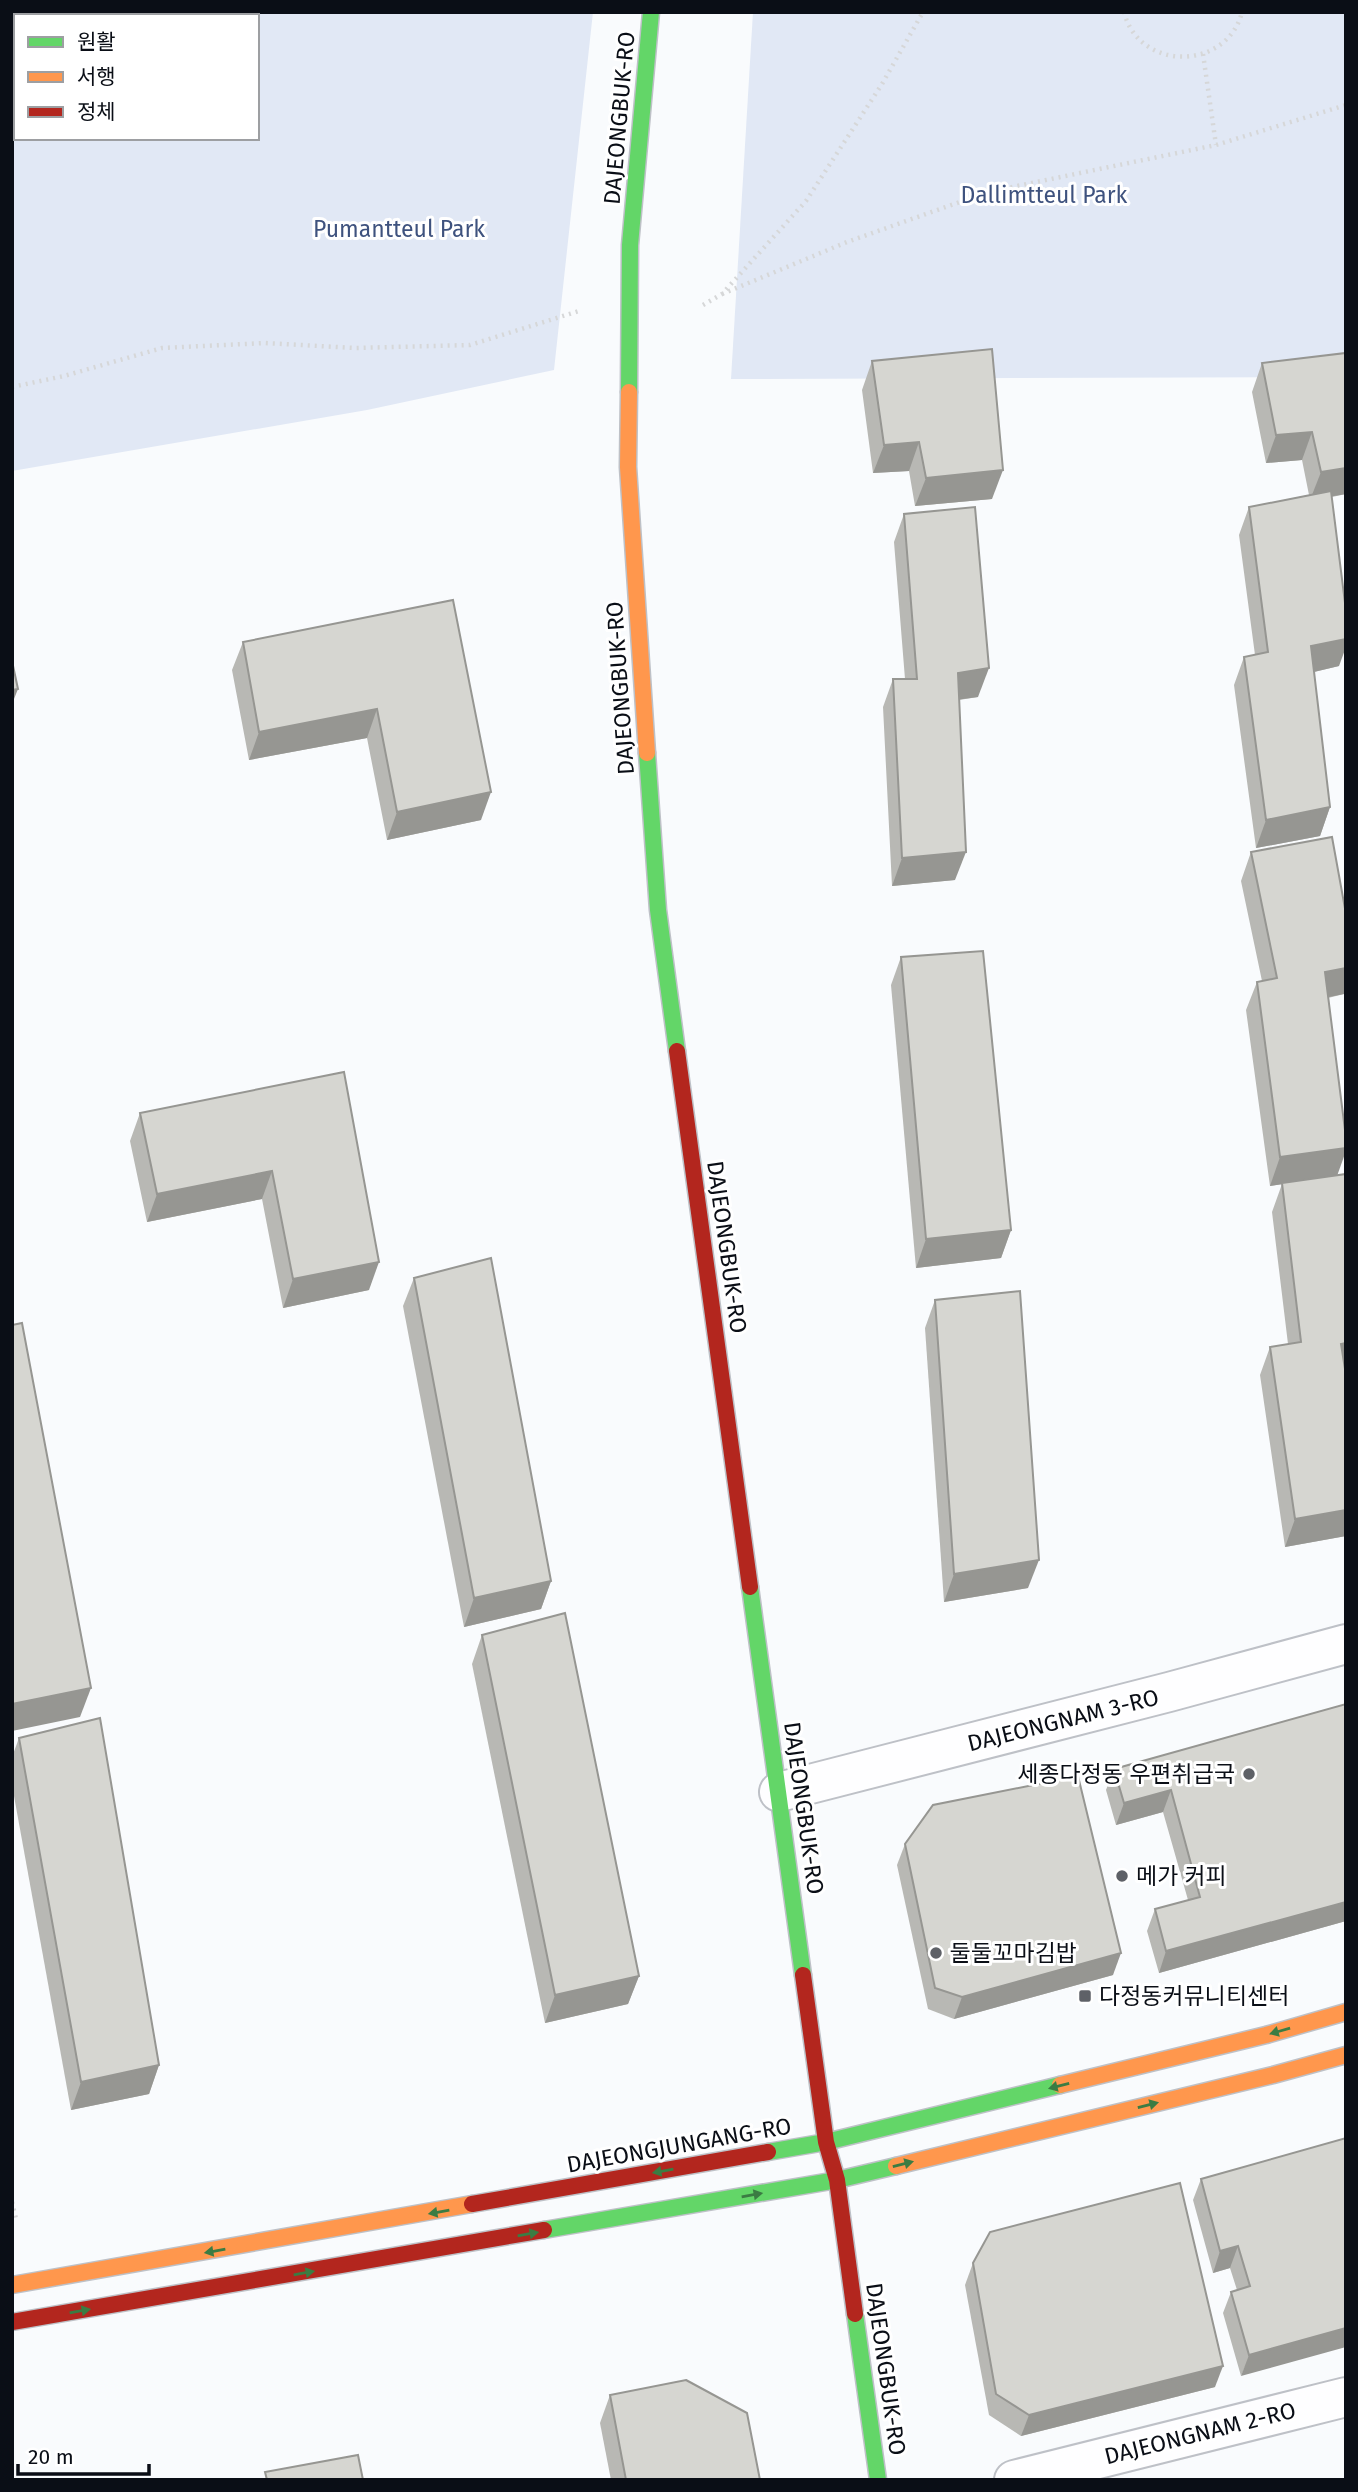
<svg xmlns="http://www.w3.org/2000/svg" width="1358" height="2492" font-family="'Fira Sans','Noto Sans KR',sans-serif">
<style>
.green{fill:#e1e8f5;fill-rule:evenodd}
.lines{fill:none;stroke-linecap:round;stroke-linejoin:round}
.street-casing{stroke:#bec1c7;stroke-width:42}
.fast-casing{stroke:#bec1c7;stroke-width:19}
.slow-casing{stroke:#bec1c7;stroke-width:19}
.jam-casing{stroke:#bec1c7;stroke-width:19}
.path{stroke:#d6d7d8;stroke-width:4.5;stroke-dasharray:2 5;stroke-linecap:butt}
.street{stroke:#fefeff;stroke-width:38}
.fast{stroke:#63d668;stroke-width:16}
.slow{stroke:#ff974d;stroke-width:16}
.jam{stroke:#b3261e;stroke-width:16}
.wall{fill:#b8b8b4}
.shaded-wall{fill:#969692}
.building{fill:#d6d6d1;stroke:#969692;stroke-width:2}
.oneway{fill:#3b7c43}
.poi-dot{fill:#5e6167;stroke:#fff;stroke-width:2.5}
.labels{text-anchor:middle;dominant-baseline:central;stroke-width:6;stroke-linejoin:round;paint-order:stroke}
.street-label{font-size:23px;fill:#0a0e16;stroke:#fff}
.park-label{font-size:23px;fill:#3e527e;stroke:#fff}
.poi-label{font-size:23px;fill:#0a0e16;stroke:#fff;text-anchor:start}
</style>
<rect width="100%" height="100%" fill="#f9fbfd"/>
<g class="green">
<path d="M12,12H593L554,370L367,410L12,471ZM16,16H257V138H16Z"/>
<polygon points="753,12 1346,12 1346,377 731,379"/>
</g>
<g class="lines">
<defs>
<g id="street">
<polyline points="779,1792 1169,1692 1346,1644"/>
<polyline points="1014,2480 1346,2397"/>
</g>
<g id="fast">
<polyline points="629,392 630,245 651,12"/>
<polyline points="647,753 658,910 677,1051"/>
<polyline points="750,1587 803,1975"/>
<polyline points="768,2152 826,2142 1060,2085"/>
<polyline points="544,2230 837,2180 896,2166"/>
<polyline points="855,2314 878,2480"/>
</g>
<g id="slow">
<polyline points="629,392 628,467 647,753"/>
<polyline points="1060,2085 1266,2035 1346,2012"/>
<polyline points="896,2166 1273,2075 1346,2055"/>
<polyline points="12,2285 472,2204"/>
</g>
<g id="jam">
<polyline points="677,1051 750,1587"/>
<polyline points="803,1975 826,2142 837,2180 855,2314"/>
<polyline points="472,2204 768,2152"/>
<polyline points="12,2322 544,2230"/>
</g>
</defs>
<use href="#street" class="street-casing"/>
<use href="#fast" class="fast-casing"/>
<use href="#slow" class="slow-casing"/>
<use href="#jam" class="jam-casing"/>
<g class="path">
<path d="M1124,12C1139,72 1227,71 1242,12"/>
<polyline points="1203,54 1216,145"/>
<polyline points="722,294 847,242 988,192 1216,145 1346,105"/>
<polyline points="703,305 722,294 806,201 882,84 923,12"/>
<polyline points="12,387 64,376 162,348 265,343 355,348 470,345 579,311"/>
<polyline points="12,2202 16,2219"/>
</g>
<use href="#street" class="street"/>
<use href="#fast" class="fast"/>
<use href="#slow" class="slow"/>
<use href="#jam" class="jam"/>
</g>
<g class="wall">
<polygon points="1346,353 1346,494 1332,497 1339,666 1314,672 1330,807 1320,836 1256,848 1234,685 1244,657 1255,655 1239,535 1249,507 1309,495 1302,460 1266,463 1252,392 1262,363"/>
<polygon points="872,361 992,499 915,506 909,471 873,473 862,390"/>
<polygon points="904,514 978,697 959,700 955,880 892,886 883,707 893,679 905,679 894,542"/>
<polygon points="453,600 481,820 387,840 367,738 249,760 232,670 243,642"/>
<polygon points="1251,852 1346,914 1346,990 1344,994 1328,998 1337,1175 1346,1174 1346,1536 1285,1547 1260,1375 1270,1347 1288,1344 1272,1212 1282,1184 1270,1186 1246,1010 1257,982 1262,981 1241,881"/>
<polygon points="901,957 1011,1230 1001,1258 916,1268 891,985"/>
<polygon points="344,1072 369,1290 283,1308 262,1199 147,1222 130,1141 140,1113"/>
<polygon points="414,1278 551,1581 541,1609 464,1627 403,1306"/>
<polygon points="935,1300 1028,1588 944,1602 925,1328"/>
<polygon points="482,1635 639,1976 628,2004 545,2023 472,1664"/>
<polygon points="1346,1704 1346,1921 1159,1973 1147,1931 1155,1909 1188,1900 1163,1812 1116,1825 1106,1790 1114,1769"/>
<polygon points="19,1738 159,2065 149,2094 71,2110 12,1785 12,1757"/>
<polygon points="905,1844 1113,1975 954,2019 928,2009 897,1865"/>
<polygon points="1346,2138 1241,2376 1223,2313 1231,2292 1237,2290 1230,2268 1213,2273 1193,2200 1201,2179"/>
<polygon points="973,2263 1215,2387 1021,2436 989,2415 965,2285"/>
<polygon points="610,2395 760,2480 611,2480 600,2423"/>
</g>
<g class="shaded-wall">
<polygon points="1312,432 1302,460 1266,463 1276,435"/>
<polygon points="919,442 909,471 873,473 884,445"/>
<polygon points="1346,468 1346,494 1310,500 1321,472"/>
<polygon points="1003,470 992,499 915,506 926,478"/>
<polygon points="1346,639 1346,647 1339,666 1301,675 1311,646"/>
<polygon points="989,668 978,697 948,701 958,673"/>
<polygon points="18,689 12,704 12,690"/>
<polygon points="377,709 367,738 249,760 259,732"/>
<polygon points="491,792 481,820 387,840 397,812"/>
<polygon points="1330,807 1320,836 1256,848 1266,820"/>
<polygon points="966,852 955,880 892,886 902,858"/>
<polygon points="1346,968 1346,990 1344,994 1314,1000 1325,972"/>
<polygon points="1346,1148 1346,1151 1337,1176 1270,1186 1280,1157"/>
<polygon points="272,1171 262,1199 147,1222 157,1194"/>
<polygon points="1011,1230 1001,1258 916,1268 926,1239"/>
<polygon points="379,1262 369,1290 283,1308 293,1279"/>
<polygon points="1346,1343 1346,1370 1331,1372 1341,1344"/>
<polygon points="1346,1510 1346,1536 1285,1547 1295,1519"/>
<polygon points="1039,1560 1028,1588 944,1602 954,1574"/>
<polygon points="551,1581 541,1609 464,1627 474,1598"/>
<polygon points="91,1688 80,1717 12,1731 12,1704"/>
<polygon points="1171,1790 1163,1812 1116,1825 1124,1803"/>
<polygon points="1346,1902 1346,1921 1159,1973 1166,1951"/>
<polygon points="1121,1953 1113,1975 954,2019 962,1997"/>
<polygon points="639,1976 628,2004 545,2023 555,1995"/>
<polygon points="159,2065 149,2094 71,2110 81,2082"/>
<polygon points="1238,2246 1230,2268 1213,2273 1220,2251"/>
<polygon points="1346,2328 1346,2347 1241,2376 1249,2355"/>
<polygon points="1223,2366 1215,2387 1021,2436 1029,2415"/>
</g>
<g class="building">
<polygon points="992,349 1003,470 926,478 919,442 884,445 872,361"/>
<polygon points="1346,353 1346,468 1321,472 1312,432 1276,435 1262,363"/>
<polygon points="1331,491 1346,611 1346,639 1311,646 1330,807 1266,820 1244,657 1268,652 1249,507"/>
<polygon points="975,507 989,668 958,673 966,852 902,858 893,679 917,679 904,514"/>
<polygon points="453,600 491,792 397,812 377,709 259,732 243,642"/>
<polygon points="12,661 18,689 12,690"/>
<polygon points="1332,837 1346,914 1346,968 1325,972 1346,1138 1346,1148 1280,1157 1257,982 1277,978 1251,852"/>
<polygon points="983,951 1011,1230 926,1239 901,957"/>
<polygon points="344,1072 379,1262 293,1279 272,1171 157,1194 140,1113"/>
<polygon points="1346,1174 1346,1343 1341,1344 1346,1375 1346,1510 1295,1519 1270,1347 1301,1342 1282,1183"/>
<polygon points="491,1258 551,1581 474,1598 414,1278"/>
<polygon points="1020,1291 1039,1560 954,1574 935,1300"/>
<polygon points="22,1323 91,1688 12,1704 12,1325"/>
<polygon points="565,1613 639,1976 555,1995 482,1635"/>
<polygon points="1346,1704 1346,1902 1166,1951 1155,1909 1200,1897 1171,1790 1124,1803 1114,1769"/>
<polygon points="100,1718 159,2065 81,2082 19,1738"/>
<polygon points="1078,1776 1121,1953 962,1997 935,1988 905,1844 933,1805"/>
<polygon points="1346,2138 1346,2328 1249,2355 1231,2292 1250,2286 1238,2246 1220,2251 1201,2179"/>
<polygon points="1180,2183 1223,2366 1029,2415 996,2394 973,2263 990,2232"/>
<polygon points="686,2380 747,2413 760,2480 626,2480 610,2395"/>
<polygon points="358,2455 363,2480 267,2480 265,2472"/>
</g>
<defs><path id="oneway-solid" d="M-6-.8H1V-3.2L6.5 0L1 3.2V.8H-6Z" transform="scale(1.75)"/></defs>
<g class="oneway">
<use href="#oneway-solid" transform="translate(1280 2031) rotate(164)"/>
<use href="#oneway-solid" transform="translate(1059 2086) rotate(166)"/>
<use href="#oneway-solid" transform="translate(1148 2105) rotate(-14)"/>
<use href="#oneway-solid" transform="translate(903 2164) rotate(-14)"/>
<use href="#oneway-solid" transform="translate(663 2171) rotate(170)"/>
<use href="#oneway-solid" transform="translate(752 2195) rotate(-10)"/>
<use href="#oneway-solid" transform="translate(439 2212) rotate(170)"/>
<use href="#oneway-solid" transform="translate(528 2234) rotate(-10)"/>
<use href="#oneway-solid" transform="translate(215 2251) rotate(170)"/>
<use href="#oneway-solid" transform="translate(304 2273) rotate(-10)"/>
<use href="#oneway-solid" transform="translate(80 2311) rotate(-10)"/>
</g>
<g class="poi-dot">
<circle cx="1249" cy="1774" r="7"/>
<circle cx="1122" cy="1876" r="7"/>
<circle cx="936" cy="1953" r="7"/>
<rect x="1078" y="1989" width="14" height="14" rx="3.5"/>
</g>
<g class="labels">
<g class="street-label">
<text transform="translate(619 118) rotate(-85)">DAJEONGBUK-RO</text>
<text transform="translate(620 688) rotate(-94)">DAJEONGBUK-RO</text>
<text transform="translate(727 1247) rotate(82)">DAJEONGBUK-RO</text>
<text transform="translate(1063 1720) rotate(-14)">DAJEONGNAM 3-RO</text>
<text transform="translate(804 1808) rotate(82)">DAJEONGBUK-RO</text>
<text transform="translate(679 2145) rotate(-10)">DAJEONGJUNGANG-RO</text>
<text transform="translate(886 2369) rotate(82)">DAJEONGBUK-RO</text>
<text transform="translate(1200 2433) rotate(-14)">DAJEONGNAM 2-RO</text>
</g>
<g class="park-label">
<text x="1044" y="195">Dallimtteul Park</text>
<text x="399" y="229">Pumantteul Park</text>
</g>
<g class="poi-label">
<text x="1235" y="1774" text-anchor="end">세종다정동 우편취급국</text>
<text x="1136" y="1876">메가 커피</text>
<text x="950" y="1953">둘둘꼬마김밥</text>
<text x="1099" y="1996">다정동커뮤니티센터</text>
</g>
</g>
<rect width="1358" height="2492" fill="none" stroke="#0a0e16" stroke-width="28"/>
<rect x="14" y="14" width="245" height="126" fill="#ffffff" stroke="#9d9fa2" stroke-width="2"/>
<rect x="28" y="37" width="35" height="10" fill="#63d668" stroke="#9d9fa2" stroke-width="2"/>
<text x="77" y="49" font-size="21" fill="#0a0e16">원활</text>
<rect x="28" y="72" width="35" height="10" fill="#ff974d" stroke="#9d9fa2" stroke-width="2"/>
<text x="77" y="84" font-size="21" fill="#0a0e16">서행</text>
<rect x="28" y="107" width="35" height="10" fill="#b3261e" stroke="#9d9fa2" stroke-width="2"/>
<text x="77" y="119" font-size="21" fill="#0a0e16">정체</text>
<path d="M18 2464v10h131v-10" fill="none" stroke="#0a0e16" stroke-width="3.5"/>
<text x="28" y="2464" font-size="21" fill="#0a0e16" stroke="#ffffff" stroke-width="5" paint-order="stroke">20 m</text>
</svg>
